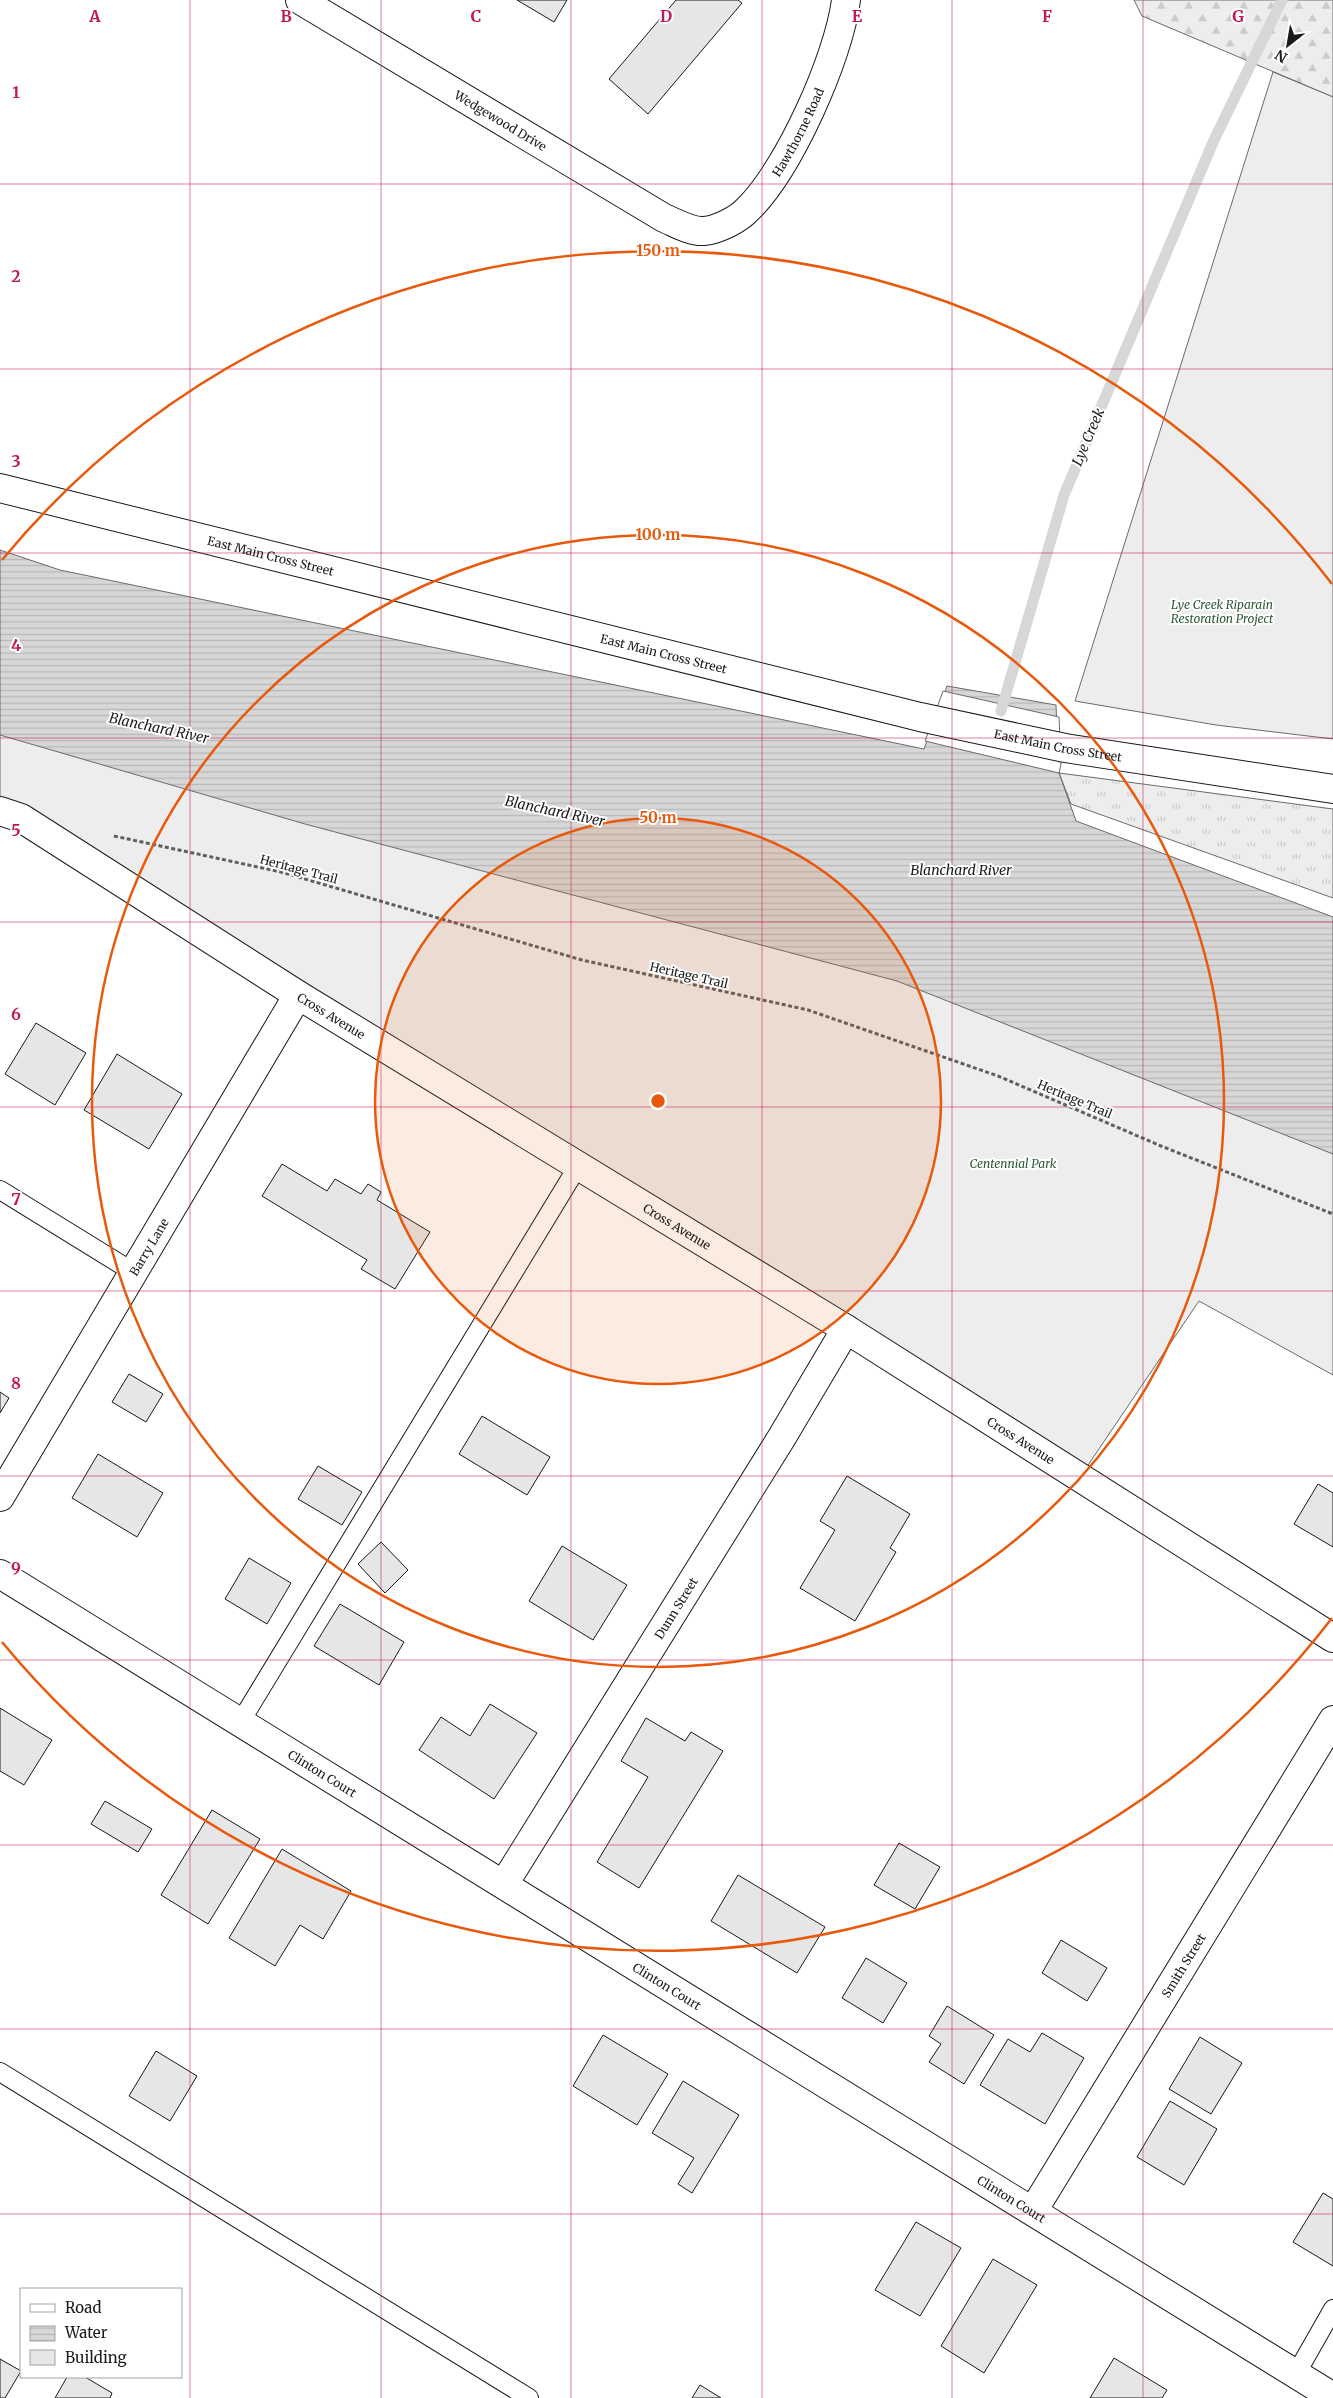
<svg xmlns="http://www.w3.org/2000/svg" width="1333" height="2398" font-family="Merriweather,serif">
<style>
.grass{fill:url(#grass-tufts);stroke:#6a6a6a}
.forest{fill:url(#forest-firs);stroke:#6a6a6a}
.built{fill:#ededed;stroke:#6a6a6a}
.water{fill:url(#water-rules);stroke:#6a6a6a}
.pier{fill:#fff;stroke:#6a6a6a}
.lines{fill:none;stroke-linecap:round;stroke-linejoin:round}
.stream{stroke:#d7d7d7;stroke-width:11}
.building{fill:#e6e6e6;stroke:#1a1a1a}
.lane-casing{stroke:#1a1a1a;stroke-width:20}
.street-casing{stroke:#1a1a1a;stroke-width:30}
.secondary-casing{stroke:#1a1a1a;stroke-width:30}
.path{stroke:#5f5f5f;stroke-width:3;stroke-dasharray:4 2.5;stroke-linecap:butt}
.lane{stroke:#fff;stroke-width:18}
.street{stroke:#fff;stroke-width:28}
.secondary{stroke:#fff;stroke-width:28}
.grid{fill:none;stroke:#c2185b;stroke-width:1;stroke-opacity:0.55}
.ring{fill:none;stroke:#e8590c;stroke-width:2.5}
.labels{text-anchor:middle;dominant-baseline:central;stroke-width:4;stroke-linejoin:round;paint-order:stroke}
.street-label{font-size:12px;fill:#1a1a1a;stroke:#fff}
.park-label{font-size:12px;font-style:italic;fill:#2b5a34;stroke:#fff}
.water-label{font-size:14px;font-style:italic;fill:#1a1a1a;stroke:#fff}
.grid-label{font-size:16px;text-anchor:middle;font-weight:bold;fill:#c2185b;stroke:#fff;stroke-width:4;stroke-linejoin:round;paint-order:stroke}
.centre{fill:#e8590c;stroke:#fff;stroke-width:2.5}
.ring-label{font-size:15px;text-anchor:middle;font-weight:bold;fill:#e8590c;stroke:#fff;stroke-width:4;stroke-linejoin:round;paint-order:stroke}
</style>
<defs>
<pattern id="grass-tufts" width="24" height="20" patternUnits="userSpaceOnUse" patternTransform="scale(1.25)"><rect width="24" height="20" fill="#ededed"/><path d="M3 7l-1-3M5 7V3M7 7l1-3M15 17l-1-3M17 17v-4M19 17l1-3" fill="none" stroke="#cbcbcb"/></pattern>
<pattern id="forest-firs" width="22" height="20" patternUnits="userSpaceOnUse" patternTransform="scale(1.25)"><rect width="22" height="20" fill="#ededed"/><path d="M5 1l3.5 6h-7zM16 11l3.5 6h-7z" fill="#cbcbcb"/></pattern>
<pattern id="water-rules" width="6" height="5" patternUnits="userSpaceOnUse" patternTransform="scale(1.25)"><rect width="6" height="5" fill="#d7d7d7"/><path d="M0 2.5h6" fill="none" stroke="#b8b8b8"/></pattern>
</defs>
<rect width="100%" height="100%" fill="#fff"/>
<polygon class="grass" points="1059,773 1333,809 1333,898 1071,804"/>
<polygon class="forest" points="1134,0 1333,0 1333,97 1142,16"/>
<g class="built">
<polygon points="1273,72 1333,97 1333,739 1216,725 1075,701"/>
<polygon points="0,683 1333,1032 1333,1375 1199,1301 1080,1477 0,811"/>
</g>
<polygon class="water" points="0,550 60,570 924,749 947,686 1056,705 1059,773 1076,821 1333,917 1333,1154 897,981 305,824 0,735"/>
<polygon class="pier" points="943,691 1059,717 1061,764 1059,773 925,741"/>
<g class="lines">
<polyline class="stream" points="1001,711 1064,495 1214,140 1282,0"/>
</g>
<g class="building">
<polygon points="517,0 567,0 554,22"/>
<polygon points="676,0 738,0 742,3 648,114 609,79"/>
<polygon points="36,1023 86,1053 55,1105 5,1074"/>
<polygon points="117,1054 182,1094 149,1149 84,1110"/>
<polygon points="282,1164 327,1191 335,1179 361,1194 368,1184 381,1192 377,1200 430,1232 395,1289 361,1269 367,1260 262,1196"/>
<polygon points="129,1374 163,1394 146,1422 112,1402"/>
<polygon points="0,1392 9,1398 0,1413"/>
<polygon points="482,1416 550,1457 527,1495 459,1454"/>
<polygon points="98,1454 163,1493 137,1537 72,1498"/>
<polygon points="318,1466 362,1492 342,1525 298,1499"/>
<polygon points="847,1476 910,1514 890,1548 896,1552 855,1621 800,1588 835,1530 820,1521"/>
<polygon points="1318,1484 1333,1493 1333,1547 1294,1524"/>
<polygon points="381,1542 408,1570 385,1593 358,1564"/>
<polygon points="562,1546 627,1585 593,1640 529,1601"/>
<polygon points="249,1558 291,1583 267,1624 225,1599"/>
<polygon points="340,1604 404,1642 379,1685 314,1646"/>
<polygon points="490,1704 537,1733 494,1799 419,1750 441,1717 470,1736"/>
<polygon points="0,1708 52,1740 24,1785 0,1771"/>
<polygon points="646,1718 685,1741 691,1732 723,1751 639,1888 597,1862 648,1777 621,1761"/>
<polygon points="105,1801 152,1829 138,1852 91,1824"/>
<polygon points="212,1810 260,1839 208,1924 161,1895"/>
<polygon points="899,1843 940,1867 915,1909 874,1885"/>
<polygon points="282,1849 351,1891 323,1939 300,1925 275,1966 229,1938"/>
<polygon points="738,1875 825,1927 797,1973 711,1921"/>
<polygon points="1061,1940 1107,1968 1087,2001 1042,1973"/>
<polygon points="866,1958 907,1983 883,2023 842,1998"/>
<polygon points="947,2006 994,2035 964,2084 929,2062 941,2044 929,2036"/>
<polygon points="1042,2033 1084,2058 1045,2124 980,2085 1008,2039 1030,2052"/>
<polygon points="603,2035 668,2074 637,2125 573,2086"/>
<polygon points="1200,2037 1242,2063 1211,2114 1169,2089"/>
<polygon points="156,2051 197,2076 170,2121 129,2096"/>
<polygon points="683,2081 739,2115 692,2193 678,2184 694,2158 652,2133"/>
<polygon points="1170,2101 1217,2129 1184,2185 1137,2157"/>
<polygon points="1323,2193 1333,2199 1333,2266 1293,2242"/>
<polygon points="916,2222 961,2248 920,2316 875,2290"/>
<polygon points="993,2259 1037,2285 984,2373 941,2346"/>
<polygon points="1114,2358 1167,2390 1162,2398 1090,2398"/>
<polygon points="0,2359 21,2371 5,2398 0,2398"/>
<polygon points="67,2377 85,2377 112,2393 110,2398 55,2398"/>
<polygon points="700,2385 721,2398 692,2398"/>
</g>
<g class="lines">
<defs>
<g id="lane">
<polyline points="0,1190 133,1272"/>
<polyline points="241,1721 578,1166"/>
<polyline points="0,2072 529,2398"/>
<polyline points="1296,2374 1333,2309"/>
</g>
<g id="street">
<path id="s1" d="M300,0L664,218C676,223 691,232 704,231C718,230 739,219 748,209C789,169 839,57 846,0"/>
<path id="s2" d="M0,1497L298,995"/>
<path id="s3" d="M0,1574L1333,2397"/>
<path id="s4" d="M504,1884L782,1437L846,1329"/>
<path id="s5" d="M1033,2211L1333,1720"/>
</g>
<g id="secondary">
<path id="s6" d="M0,488L920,717L1065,748L1333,789"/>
<path id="s7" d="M0,811L21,818L298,995L846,1329L1333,1638"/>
</g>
</defs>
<use href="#lane" class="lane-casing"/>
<use href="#street" class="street-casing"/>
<use href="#secondary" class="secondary-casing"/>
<polyline class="path" points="114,836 281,872 582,960 808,1010 998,1076 1161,1146 1333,1214"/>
<use href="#lane" class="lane"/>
<use href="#street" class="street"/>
<use href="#secondary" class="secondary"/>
</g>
<path class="grid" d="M190,0V2398M381,0V2398M571,0V2398M762,0V2398M952,0V2398M1143,0V2398M0,184H1333M0,369H1333M0,553H1333M0,738H1333M0,922H1333M0,1107H1333M0,1291H1333M0,1476H1333M0,1660H1333M0,1845H1333M0,2029H1333M0,2214H1333"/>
<circle cx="658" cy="1101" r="283" fill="#e8590c" fill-opacity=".12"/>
<g class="ring">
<circle cx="658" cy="1101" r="283"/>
<circle cx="658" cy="1101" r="566"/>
<path d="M1332 1618A850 850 0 0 1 2 1642M2 560A850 850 0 0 1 1332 584"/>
</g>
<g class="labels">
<g class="street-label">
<text stroke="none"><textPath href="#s1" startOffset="234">Wedgewood Drive</textPath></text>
<text stroke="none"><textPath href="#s1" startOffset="609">Hawthorne Road</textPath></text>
<text stroke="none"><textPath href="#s6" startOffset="279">East Main Cross Street</textPath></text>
<text stroke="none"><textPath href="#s6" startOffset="684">East Main Cross Street</textPath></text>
<text stroke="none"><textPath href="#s6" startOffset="1089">East Main Cross Street</textPath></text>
<text transform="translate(299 869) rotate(15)">Heritage Trail</text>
<text transform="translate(689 975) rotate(13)">Heritage Trail</text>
<text stroke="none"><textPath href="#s7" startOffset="390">Cross Avenue</textPath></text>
<text transform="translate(1075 1099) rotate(23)">Heritage Trail</text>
<text stroke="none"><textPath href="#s7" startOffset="795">Cross Avenue</textPath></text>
<text stroke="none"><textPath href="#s2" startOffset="291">Barry Lane</textPath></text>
<text stroke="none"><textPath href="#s7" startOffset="1200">Cross Avenue</textPath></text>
<text stroke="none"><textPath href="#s4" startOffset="325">Dunn Street</textPath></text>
<text stroke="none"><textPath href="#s3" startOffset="379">Clinton Court</textPath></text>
<text stroke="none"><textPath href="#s5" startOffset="288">Smith Street</textPath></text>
<text stroke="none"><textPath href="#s3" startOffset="784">Clinton Court</textPath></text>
<text stroke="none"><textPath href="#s3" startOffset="1189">Clinton Court</textPath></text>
</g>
<g class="park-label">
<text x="1222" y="604">Lye Creek Riparain<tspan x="1222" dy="14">Restoration Project</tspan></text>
<text x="1013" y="1163">Centennial Park</text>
</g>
<g class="water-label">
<text transform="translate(1088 437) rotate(-67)">Lye Creek</text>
<text transform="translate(159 728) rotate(12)">Blanchard River</text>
<text transform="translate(555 811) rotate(12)">Blanchard River</text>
<text x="961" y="870">Blanchard River</text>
</g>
</g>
<g class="grid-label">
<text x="95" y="22">A</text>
<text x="286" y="22">B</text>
<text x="476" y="22">C</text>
<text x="666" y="22">D</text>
<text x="857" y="22">E</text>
<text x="1047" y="22">F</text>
<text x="1238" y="22">G</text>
<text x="16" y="98">1</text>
<text x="16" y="282">2</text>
<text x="16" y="467">3</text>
<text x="16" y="651">4</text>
<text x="16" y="836">5</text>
<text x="16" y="1020">6</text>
<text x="16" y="1205">7</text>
<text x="16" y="1389">8</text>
<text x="16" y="1574">9</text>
</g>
<circle cx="658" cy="1101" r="8" class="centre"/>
<g class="ring-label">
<text x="658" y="256">150 m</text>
<text x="658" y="540">100 m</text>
<text x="658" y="823">50 m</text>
</g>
<rect x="20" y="2288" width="162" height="90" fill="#ffffff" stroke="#a3a3a3"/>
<rect x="30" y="2304" width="25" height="8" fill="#ffffff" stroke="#a3a3a3"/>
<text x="65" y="2313" font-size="15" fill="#1a1a1a">Road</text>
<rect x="30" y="2326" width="25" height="15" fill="url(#water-rules)" stroke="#a3a3a3"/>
<text x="65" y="2338" font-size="15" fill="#1a1a1a">Water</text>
<rect x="30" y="2350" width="25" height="15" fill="#e6e6e6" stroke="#a3a3a3"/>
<text x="65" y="2363" font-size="15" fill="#1a1a1a">Building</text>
<g transform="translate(1288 45) rotate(211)" stroke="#ffffff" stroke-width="4" paint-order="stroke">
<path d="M0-4L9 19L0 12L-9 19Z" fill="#1a1a1a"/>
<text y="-8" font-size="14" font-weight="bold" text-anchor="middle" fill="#1a1a1a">N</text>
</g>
</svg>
